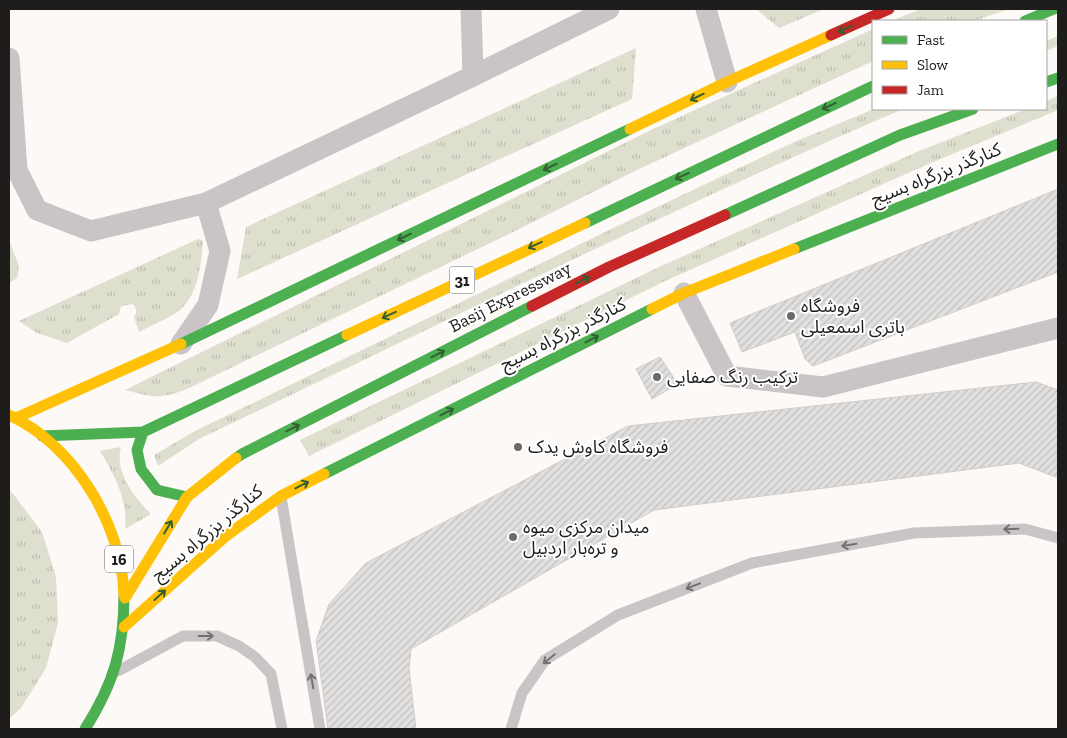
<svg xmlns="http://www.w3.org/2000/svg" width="1067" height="738" font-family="'Zilla Slab','Noto Sans Arabic',serif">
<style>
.grass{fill:url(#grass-tufts)}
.building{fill:url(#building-hatch);stroke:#cfcecc}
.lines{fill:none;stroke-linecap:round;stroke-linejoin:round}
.lane{stroke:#cbc4c6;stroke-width:11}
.street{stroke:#cbc4c6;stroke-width:21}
.fast{stroke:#4caf50;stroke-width:11}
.slow{stroke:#ffc107;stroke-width:11}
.jam{stroke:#c62828;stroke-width:11}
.oneway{stroke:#335f33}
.oneway2{stroke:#747071}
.poi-dot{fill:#6c6a69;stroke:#fff;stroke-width:2}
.labels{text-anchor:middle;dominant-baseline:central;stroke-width:4;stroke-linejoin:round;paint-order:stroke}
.shield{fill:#fff;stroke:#626160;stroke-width:1}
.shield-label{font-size:16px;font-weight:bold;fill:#1e1d1c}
.street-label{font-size:18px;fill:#1e1d1c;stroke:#fff}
.poi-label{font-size:18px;fill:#1e1d1c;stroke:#fff;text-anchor:start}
</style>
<defs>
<pattern id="grass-tufts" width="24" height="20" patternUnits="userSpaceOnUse" patternTransform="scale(1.25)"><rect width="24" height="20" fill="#dedfcf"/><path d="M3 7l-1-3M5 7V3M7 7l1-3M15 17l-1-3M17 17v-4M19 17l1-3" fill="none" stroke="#bebfb1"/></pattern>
<pattern id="building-hatch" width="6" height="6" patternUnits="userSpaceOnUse" patternTransform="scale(1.25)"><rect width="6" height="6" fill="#e2e0df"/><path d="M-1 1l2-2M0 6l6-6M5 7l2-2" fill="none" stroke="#c1c0bf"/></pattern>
</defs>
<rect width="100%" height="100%" fill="#fcf9f7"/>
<g class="grass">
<polygon points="756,9 824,9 779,28"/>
<polygon points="921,9 1009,9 974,21 891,21"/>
<path d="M873,29V61L637,170L509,234L187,389C160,400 152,397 125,390L651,130Z"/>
<polygon points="1058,36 1058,46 1046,51 1046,41"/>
<polygon points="636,48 632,99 237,279 246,227"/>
<polygon points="1058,96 1058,110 926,165 663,282 309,456 300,440 659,267 919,151 1026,109 1046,109 1046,101"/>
<path d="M874,109H903C665,211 433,328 199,439L158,466L154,455L195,431L630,220L792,143Z"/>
<path d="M198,239L203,241C201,264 199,293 180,310C172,317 150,326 139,332L134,317C137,313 137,309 133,304L121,306L119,314L67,343L37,333L19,321Z"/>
<polygon points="9,240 19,266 17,278 9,283"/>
<path d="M121,447C114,472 135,498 151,514L125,529C128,500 115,476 100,451Z"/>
<polygon points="9,490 14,495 42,532 56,577 58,623 46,668 21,708 9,719"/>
</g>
<g class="building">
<polygon points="1058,189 1058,272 813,366 805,359 795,332 742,352 730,323"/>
<polygon points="660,357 678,384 652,399 636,369"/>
<polygon points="1036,382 1058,390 1058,478 1019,463 654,510 411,649 409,668 416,729 328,729 316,641 329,604 366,563 628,426"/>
</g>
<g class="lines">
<g class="lane">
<polyline points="281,497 320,729"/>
<polyline points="118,671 183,636 217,636 239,646 255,657 271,674 282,729"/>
<polyline points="511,729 522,693 545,660 618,615 752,563 914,533 1025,529 1058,538"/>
</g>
<g class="street">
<polyline points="471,9 473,76"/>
<polyline points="706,9 727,82"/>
<polyline points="9,58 17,170 37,210 91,231 206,203 473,76 609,9"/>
<polyline points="684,293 727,376 823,387 1058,328"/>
<polyline points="181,344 208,305 220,251 206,203"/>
</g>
<g class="fast">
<polyline points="1025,21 1054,9"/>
<polyline points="1046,82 1058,78"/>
<polyline points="725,215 900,135 973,109"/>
<polyline points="585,223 873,86"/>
<polyline points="794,249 1058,144"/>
<polyline points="181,344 630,129"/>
<polyline points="143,432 137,450 141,469 157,490 187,497"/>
<polyline points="42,436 143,432 347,335"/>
<polyline points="236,458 242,454 532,306"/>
<polyline points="324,474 652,309"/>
<path d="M85,729C114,683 124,649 124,595"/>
</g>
<g class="slow">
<polyline points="630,129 727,82 831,35"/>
<polyline points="652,309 684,293 794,249"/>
<polyline points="347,335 585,223"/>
<path d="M9,415C74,445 122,524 124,595"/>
<polyline points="16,418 181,344"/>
<polyline points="125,598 187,497 236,458"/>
<polyline points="124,627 226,536 281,496 324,474"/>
</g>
<g class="jam">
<polyline points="831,35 889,9"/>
<polyline points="532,306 609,267 725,215"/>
</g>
</g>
<defs><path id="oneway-shaft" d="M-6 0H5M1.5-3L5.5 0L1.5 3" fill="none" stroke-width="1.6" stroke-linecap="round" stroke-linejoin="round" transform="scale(1.25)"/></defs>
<g class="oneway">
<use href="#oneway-shaft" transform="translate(845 29) rotate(156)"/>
<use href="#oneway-shaft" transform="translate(697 97) rotate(154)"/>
<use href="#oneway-shaft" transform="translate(829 106) rotate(155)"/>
<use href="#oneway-shaft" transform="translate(550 167) rotate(154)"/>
<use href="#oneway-shaft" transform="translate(682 176) rotate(155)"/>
<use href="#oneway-shaft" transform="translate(404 237) rotate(154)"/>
<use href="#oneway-shaft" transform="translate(535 245) rotate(155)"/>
<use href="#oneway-shaft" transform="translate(583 280) rotate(-27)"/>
<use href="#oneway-shaft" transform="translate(389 315) rotate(155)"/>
<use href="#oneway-shaft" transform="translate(592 339) rotate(-27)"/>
<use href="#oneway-shaft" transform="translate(438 354) rotate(-27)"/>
<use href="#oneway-shaft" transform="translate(447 412) rotate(-27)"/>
<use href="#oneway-shaft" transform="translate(293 428) rotate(-27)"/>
<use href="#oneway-shaft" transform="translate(302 485) rotate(-27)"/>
<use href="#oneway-shaft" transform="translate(168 527) rotate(-59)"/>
<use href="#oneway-shaft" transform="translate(160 595) rotate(-42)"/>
</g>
<g class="oneway2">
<use href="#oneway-shaft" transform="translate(1011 529) rotate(178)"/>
<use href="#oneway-shaft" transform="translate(849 545) rotate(170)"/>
<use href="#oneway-shaft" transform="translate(693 586) rotate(159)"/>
<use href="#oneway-shaft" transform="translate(206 636)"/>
<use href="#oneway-shaft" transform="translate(549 659) rotate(141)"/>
<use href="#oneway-shaft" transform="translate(312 681) rotate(-100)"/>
</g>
<g class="poi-dot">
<circle cx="791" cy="316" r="5"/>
<circle cx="657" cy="377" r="5"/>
<circle cx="518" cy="447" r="5"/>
<circle cx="513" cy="537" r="5"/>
</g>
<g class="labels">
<g class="shield">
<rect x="449.5" y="266.5" width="25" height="27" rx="4"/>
<rect x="105" y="545.5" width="28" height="27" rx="4"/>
</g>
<g class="shield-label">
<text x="462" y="280">31</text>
<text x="119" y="559">16</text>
</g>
<g class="street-label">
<text transform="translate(936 174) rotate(-22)">کنارگذر بزرگراه بسیج</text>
<text transform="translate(510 297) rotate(-27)">Basij Expressway</text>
<text transform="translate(563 334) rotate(-27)">کنارگذر بزرگراه بسیج</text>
<text transform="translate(207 533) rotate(-40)">کنارگذر بزرگراه بسیج</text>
</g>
<g class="poi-label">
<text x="801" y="306">فروشگاه<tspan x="801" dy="21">باتری اسمعیلی</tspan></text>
<text x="667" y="377">ترکیب رنگ صفایی</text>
<text x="528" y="447">فروشگاه کاوش یدک</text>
<text x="523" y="527">میدان مرکزی میوه<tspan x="523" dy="21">و تره‌بار اردبیل</tspan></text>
</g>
</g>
<rect width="1067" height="738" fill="none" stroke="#1e1d1c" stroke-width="20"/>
<rect x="872" y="20" width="175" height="90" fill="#ffffff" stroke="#a5a5a4"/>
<rect x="882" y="36" width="25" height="8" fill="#4caf50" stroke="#a5a5a4"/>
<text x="917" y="45" font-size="15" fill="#1e1d1c">Fast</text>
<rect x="882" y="61" width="25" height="8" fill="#ffc107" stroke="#a5a5a4"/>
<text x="917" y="70" font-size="15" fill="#1e1d1c">Slow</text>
<rect x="882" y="86" width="25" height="8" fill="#c62828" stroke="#a5a5a4"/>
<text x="917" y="95" font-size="15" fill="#1e1d1c">Jam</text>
</svg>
